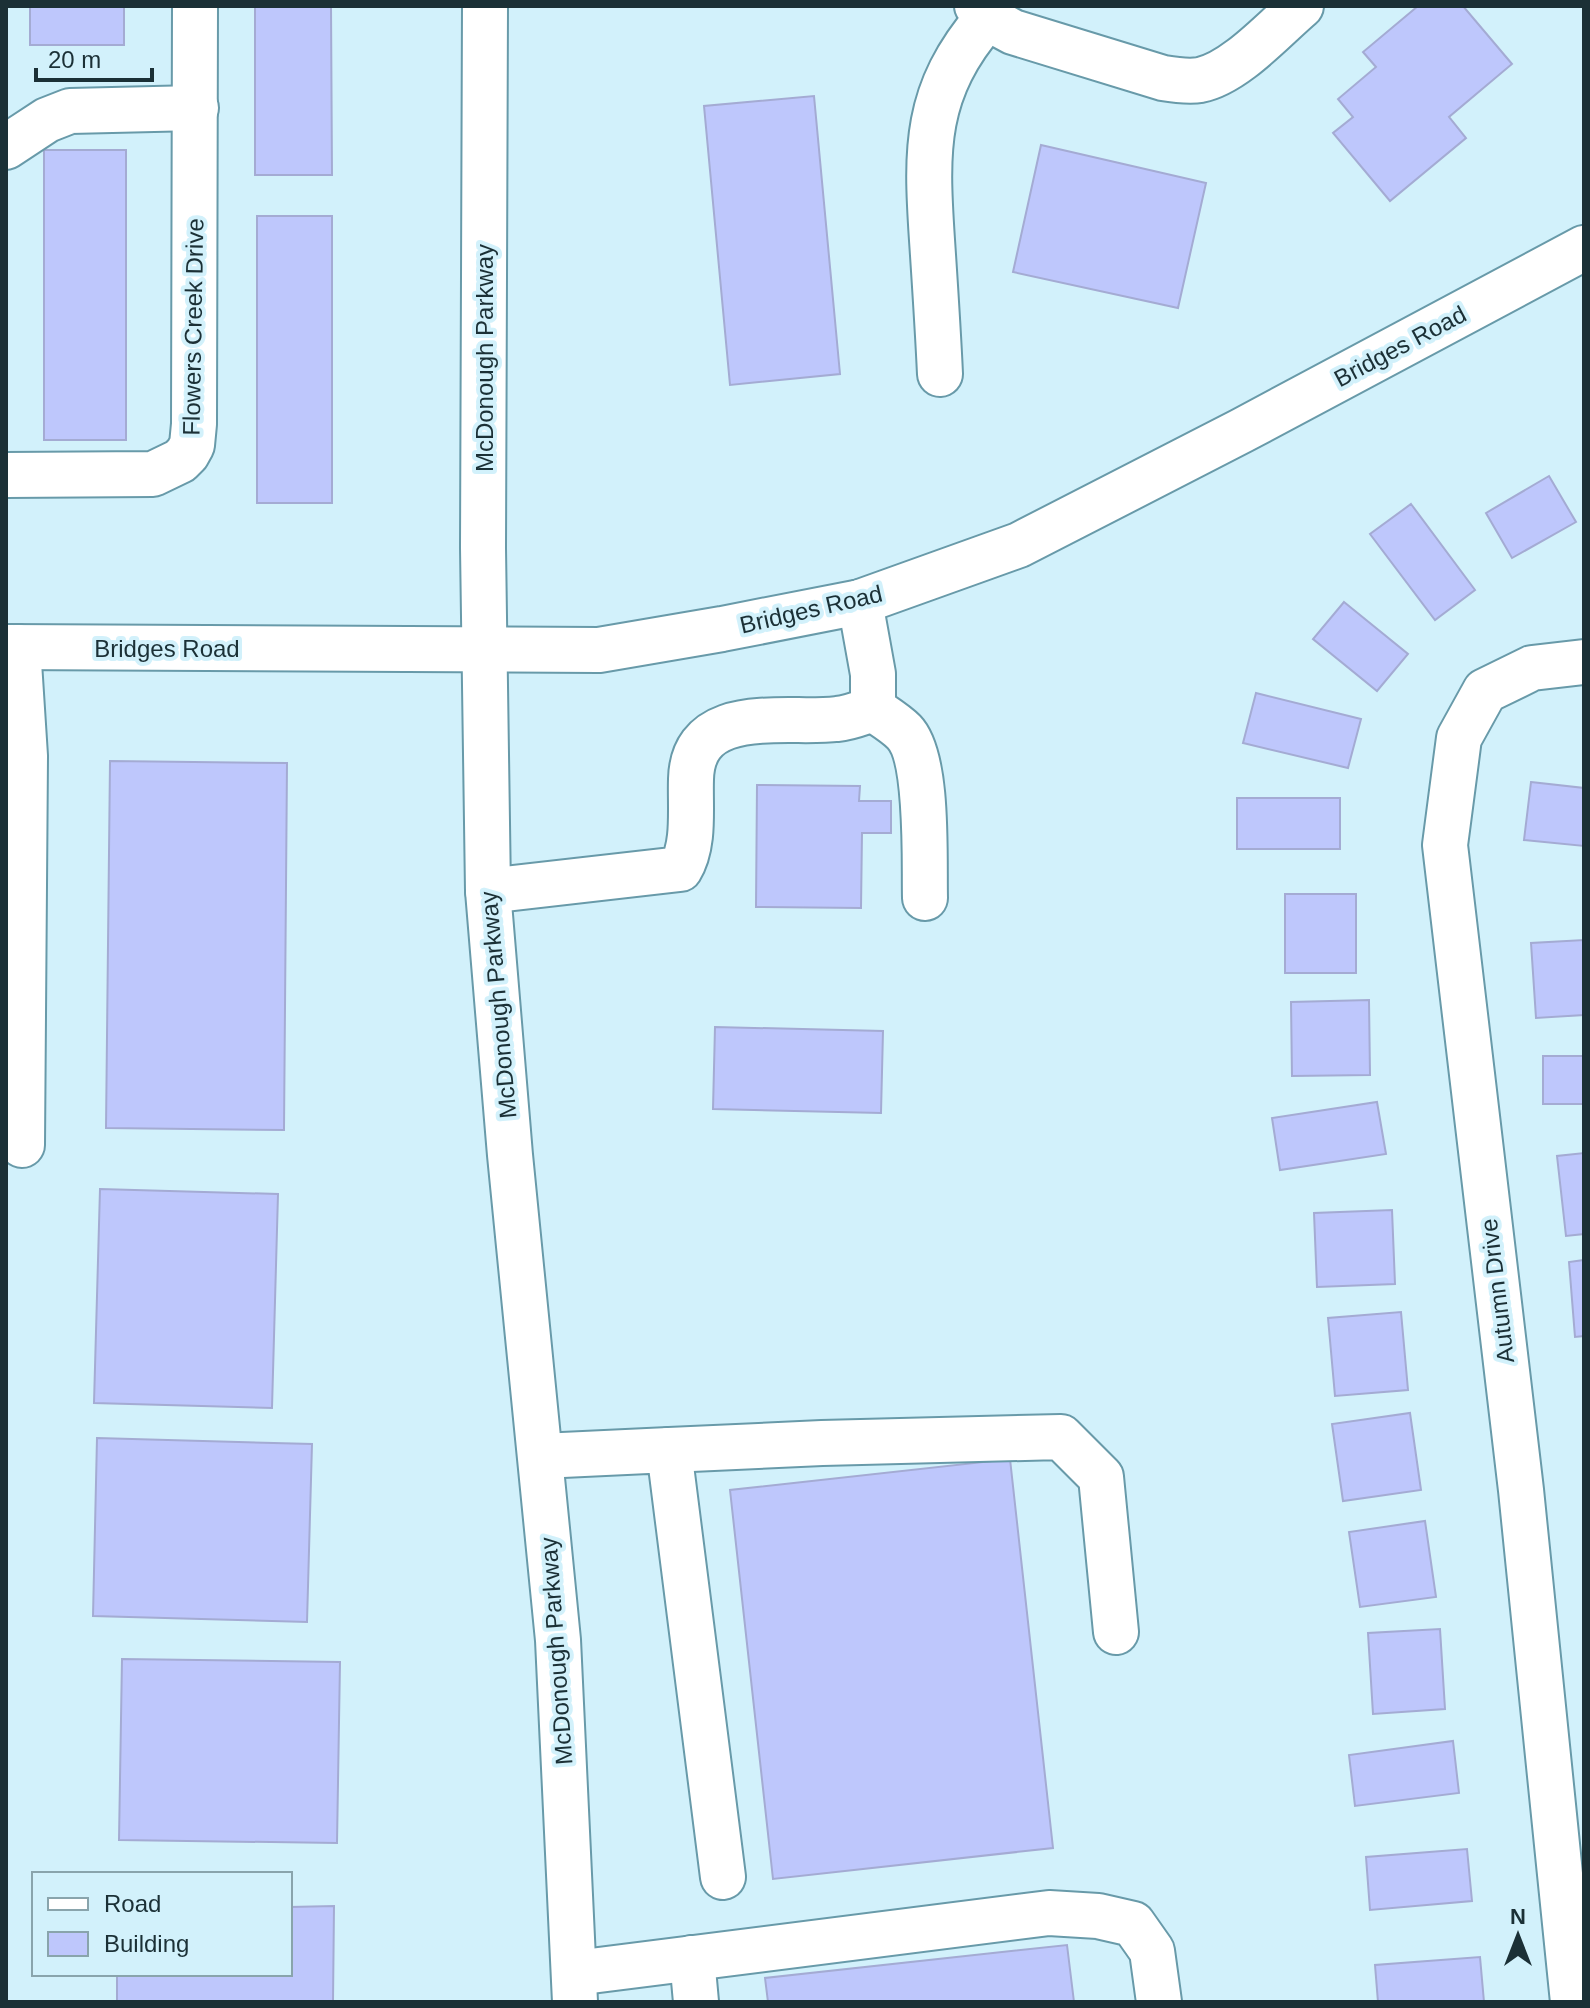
<svg xmlns="http://www.w3.org/2000/svg" width="1590" height="2008" font-family="Arial,sans-serif">
<style>
.building{fill:#bec7fc;stroke:#a4abd3;stroke-width:2}
.lines{fill:none;stroke-linecap:round;stroke-linejoin:round}
.minor-casing{stroke:#689aa9;stroke-width:48}
.minor{stroke:#fff;stroke-width:44}
.labels{text-anchor:middle;dominant-baseline:central;stroke-width:8;stroke-linejoin:round;paint-order:stroke}
.street-label{font-size:24px;fill:#1b3036;stroke:#d2f1fb}
</style>
<rect width="100%" height="100%" fill="#d2f1fb"/>
<g class="building">
<rect x="30" y="6" width="94" height="39"/>
<polygon points="255,6 331,6 332,175 255,175"/>
<polygon points="1418,6 1463,6 1512,64 1449,117 1466,138 1390,201 1333,133 1353,117 1338,99 1376,67 1363,52"/>
<polygon points="814,96 840,374 730,385 704,106"/>
<polygon points="1041,145 1206,183 1178,308 1013,272"/>
<rect x="44" y="150" width="82" height="290"/>
<rect x="257" y="216" width="75" height="287"/>
<polygon points="1549,476 1576,522 1512,558 1486,513"/>
<polygon points="1411,504 1475,590 1435,620 1370,534"/>
<polygon points="1344,602 1408,654 1377,691 1313,639"/>
<polygon points="1256,693 1361,719 1348,768 1243,743"/>
<polygon points="110,761 287,763 284,1130 106,1128"/>
<polygon points="1531,782 1584,788 1584,846 1524,840"/>
<polygon points="757,785 860,786 859,801 891,801 891,833 862,833 861,908 756,907"/>
<rect x="1237" y="798" width="103" height="51"/>
<rect x="1285" y="894" width="71" height="79"/>
<polygon points="1584,940 1584,1015 1536,1018 1531,943"/>
<polygon points="1369,1000 1370,1075 1292,1076 1291,1002"/>
<polygon points="715,1027 883,1031 881,1113 713,1109"/>
<rect x="1543" y="1056" width="41" height="48"/>
<polygon points="1377,1102 1386,1154 1280,1170 1272,1118"/>
<polygon points="1584,1153 1584,1234 1566,1236 1557,1156"/>
<polygon points="100,1189 278,1194 272,1408 94,1403"/>
<polygon points="1392,1210 1395,1284 1317,1287 1314,1213"/>
<polygon points="1584,1260 1584,1336 1575,1337 1569,1262"/>
<polygon points="1401,1312 1408,1390 1335,1396 1328,1318"/>
<polygon points="1410,1413 1421,1490 1343,1501 1332,1424"/>
<polygon points="97,1438 312,1444 307,1622 93,1616"/>
<polygon points="1010,1459 1053,1848 773,1879 730,1490"/>
<polygon points="1425,1521 1436,1597 1360,1607 1349,1532"/>
<polygon points="1440,1629 1445,1709 1373,1714 1368,1633"/>
<polygon points="122,1659 340,1662 337,1843 119,1840"/>
<polygon points="1453,1741 1459,1793 1355,1806 1349,1755"/>
<polygon points="1467,1849 1472,1901 1370,1910 1366,1857"/>
<polygon points="334,1906 333,2002 117,2002 117,1974 290,1974 290,1907"/>
<polygon points="1067,1945 1074,2002 768,2002 765,1978"/>
<polygon points="1480,1957 1484,2002 1378,2002 1375,1965"/>
</g>
<g class="lines">
<defs>
<g id="minor">
<polyline points="485,6 483,548 488,891 510,1155 558,1640 575,2002"/>
<path d="M977,6L987,18L1013,32L1163,78C1175,80 1188,82 1200,80C1235,73 1274,29 1301,6"/>
<polyline points="6,147 47,120 70,111 196,108"/>
<path d="M940,374C938,330 935,285 932,240C926,149 924,91 987,18"/>
<polyline points="6,475 153,474 180,461 187,454 192,445 194,424 195,6"/>
<polyline points="6,647 599,650 722,629 860,602 1019,545 1241,431 1584,248"/>
<polyline points="18,647 25,756 22,1145"/>
<path d="M873,709C883,716 895,723 904,732C929,758 924,860 925,898"/>
<path d="M488,891L680,869C695,845 690,808 691,779C693,702 787,725 837,719C849,718 861,713 873,709V674L860,602"/>
<polyline points="669,1450 822,1443 1061,1437 1101,1477 1116,1632"/>
<polyline points="541,1456 669,1450 723,1877"/>
<polyline points="692,1958 696,2002"/>
<polyline points="575,1973 1049,1913 1098,1916 1133,1924 1152,1951 1159,2002"/>
<polyline points="1573,2002 1521,1490 1445,845 1459,738 1485,691 1532,668 1584,662"/>
</g>
</defs>
<use href="#minor" class="minor-casing"/>
<use href="#minor" class="minor"/>
</g>
<g class="labels">
<g class="street-label">
<text transform="translate(193 327) rotate(-89)">Flowers Creek Drive</text>
<text transform="translate(1400 346) rotate(-28)">Bridges Road</text>
<text transform="translate(484 358) rotate(-90)">McDonough Parkway</text>
<text transform="translate(811 609) rotate(-13)">Bridges Road</text>
<text x="167" y="648">Bridges Road</text>
<text transform="translate(498 1005) rotate(-95)">McDonough Parkway</text>
<text transform="translate(1497 1291) rotate(-97)">Autumn Drive</text>
<text transform="translate(556 1651) rotate(-94)">McDonough Parkway</text>
</g>
</g>
<rect width="1590" height="2008" fill="none" stroke="#1b3036" stroke-width="16"/>
<rect x="32" y="1872" width="260" height="104" fill="#d2f1fb" stroke="#89a4ac" stroke-width="2"/>
<rect x="48" y="1898" width="40" height="12" fill="#ffffff" stroke="#89a4ac" stroke-width="2"/>
<text x="104" y="1912" font-size="24" fill="#1b3036">Road</text>
<rect x="48" y="1932" width="40" height="24" fill="#bec7fc" stroke="#89a4ac" stroke-width="2"/>
<text x="104" y="1952" font-size="24" fill="#1b3036">Building</text>
<g transform="translate(1518 1936)" stroke="#d2f1fb" stroke-width="6" paint-order="stroke">
<path d="M0-6L14 30L0 20L-14 30Z" fill="#1b3036"/>
<text y="-12" font-size="22" font-weight="bold" text-anchor="middle" fill="#1b3036">N</text>
</g>
<path d="M36 68v12h116v-12" fill="none" stroke="#1b3036" stroke-width="4"/>
<text x="48" y="68" font-size="24" fill="#1b3036" stroke="#d2f1fb" stroke-width="6" paint-order="stroke">20 m</text>
</svg>
